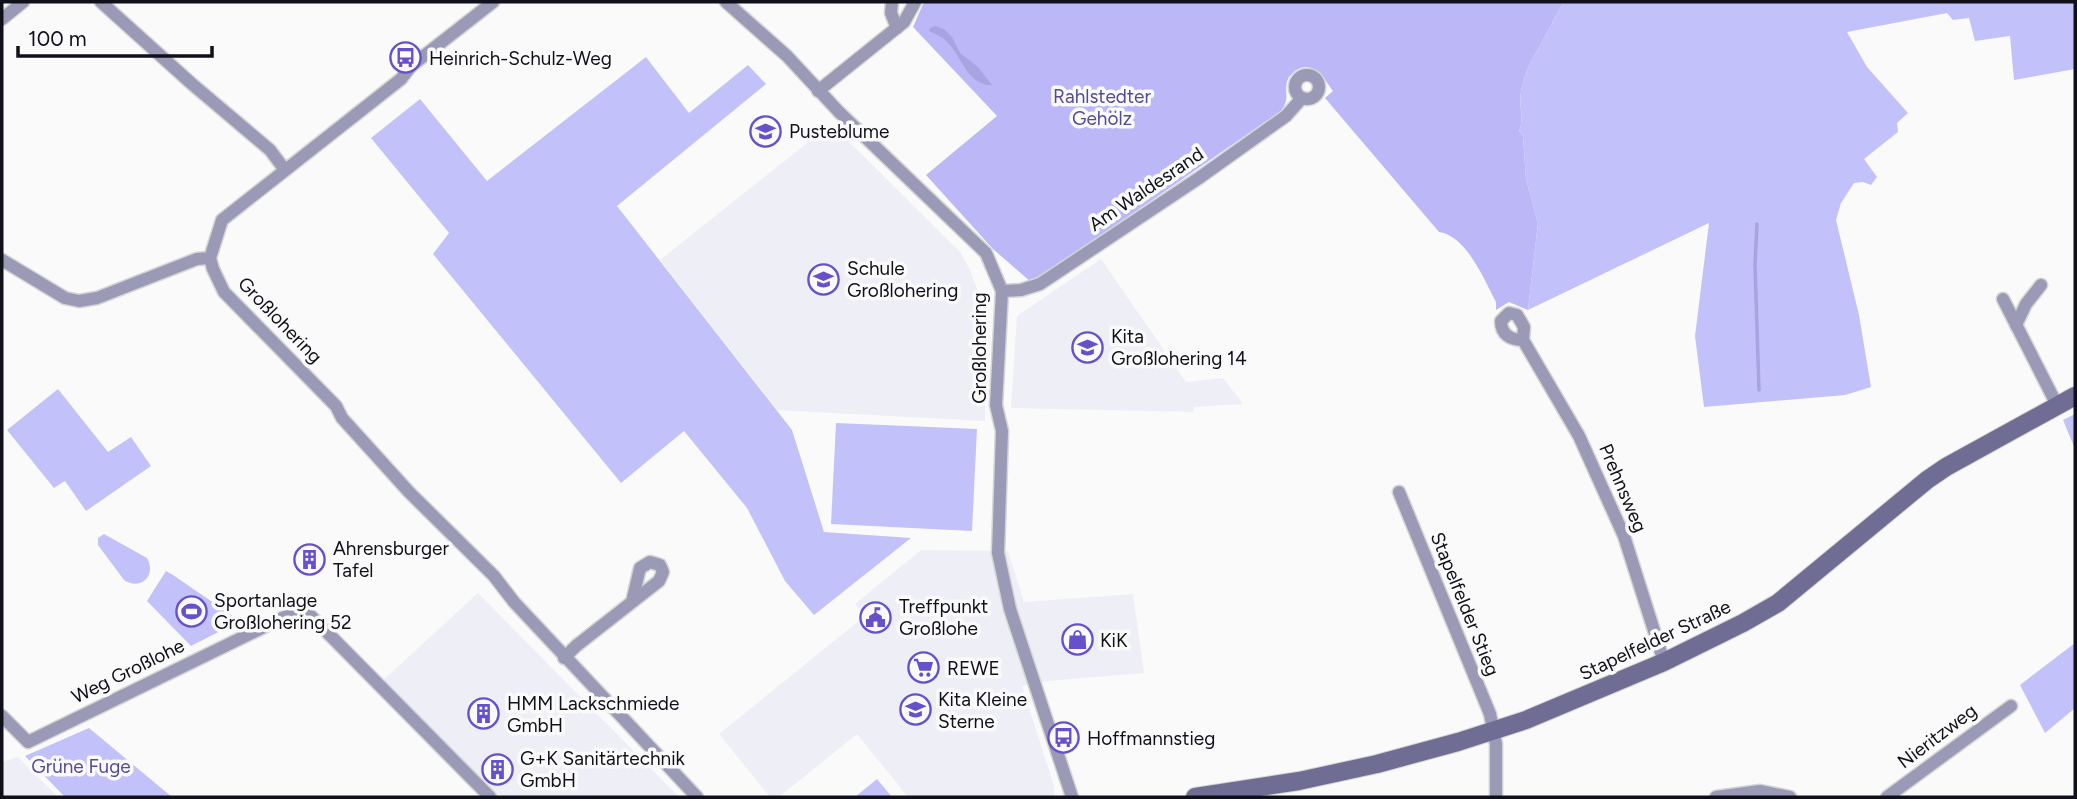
<svg xmlns="http://www.w3.org/2000/svg" width="2077" height="799" font-family="Figtree,sans-serif">
<style>
.built{fill:#eeeef6}
.green{fill:#c3c1f9}
.forest{fill:#bcb8f7}
.water{fill:#a8a4e2}
.lines{fill:none;stroke-linecap:round;stroke-linejoin:round}
.stream{stroke:#a8a4e2;stroke-width:3.5}
.street-casing{stroke:#d5d5d6;stroke-width:15}
.secondary-casing{stroke:#d5d5d6;stroke-width:20}
.street{stroke:#9b9ab6;stroke-width:12}
.secondary{stroke:#6f6d93;stroke-width:18}
.labels{text-anchor:middle;dominant-baseline:central;stroke-width:7;stroke-linejoin:round;paint-order:stroke}
.poi-label{font-size:19px;fill:#10101a;stroke:#fafafa;text-anchor:start}
.park-label{font-size:19px;fill:#544a95;stroke:#fafafa}
.street-label{font-size:19px;fill:#10101a;stroke:#fafafa}
</style>
<rect width="100%" height="100%" fill="#fafafa"/>
<g class="built">
<polygon points="831,124 960,252 970,270 985,310 985,421 777,410 660,260"/>
<polygon points="1101,259 1186,382 1223,378 1243,404 1194,407 1193,412 1011,408 1017,316"/>
<polygon points="921,550 1008,551 1024,602 1133,594 1144,673 1048,681 1022,686 1054,786 1054,797 908,797 857,734 779,797 770,797 719,734 865,616 855,604"/>
<polygon points="478,593 679,797 500,797 491,795 380,683"/>
<polygon points="18,757 58,797 2,797 2,762"/>
</g>
<g class="green">
<path d="M1565,2H2075V69L2014,80L2010,36L1975,41L1969,18L1953,20L1947,13L1847,32L1867,67L1908,113L1897,123L1898,132L1864,159L1877,177L1871,185L1863,182L1854,183L1841,203L1836,220L1859,315L1871,387L1845,395L1704,407L1695,336L1709,223L1528,310L1538,223L1526,179L1523,136L1519,131C1525,119 1518,106 1521,92C1524,70 1538,50 1548,31C1554,20 1557,11 1565,2Z"/>
<polygon points="646,57 689,113 748,65 766,84 617,206 792,430 824,532 911,538 814,615 785,581 747,508 684,431 621,483 433,254 449,233 371,138 420,99 487,181"/>
<polygon points="58,389 108,452 131,437 151,466 86,511 65,481 54,488 7,430"/>
<polygon points="2075,414 2075,449 2063,420"/>
<polygon points="836,423 977,429 972,531 831,524"/>
<path d="M104,534L147,558C157,576 140,591 124,580L98,545V538Z"/>
<polygon points="166,571 173,575 240,621 191,646 147,601"/>
<polygon points="2075,643 2075,708 2045,733 2020,685"/>
<polygon points="89,728 172,797 65,797 25,756"/>
<polygon points="877,779 892,797 855,797"/>
</g>
<path class="forest" d="M924,2H1565C1557,11 1554,20 1548,31C1538,50 1524,70 1521,92C1518,106 1525,119 1519,131L1523,136L1526,179L1538,223L1528,310L1509,302L1496,310V302C1484,280 1467,236 1439,232L1325,98L1333,91C1325,79 1312,58 1295,71C1293,73 1289,76 1288,79C1283,91 1291,98 1281,111L1032,283L993,249L926,175L997,116L913,27Z"/>
<path class="water" d="M935,26L944,29L952,37L960,53L978,67L992,85C966,86 961,52 944,39C940,36 934,33 929,31L930,28Z"/>
<g class="lines">
<polyline class="stream" points="1757,224 1755,265 1759,390"/>
<defs>
<g id="street">
<polyline points="101,2 192,84 270,150 285,170"/>
<polyline points="493,2 411,66 401,79 222,220 210,258 213,269 224,292 336,406 342,418 409,492 494,576 514,602 697,797"/>
<polyline points="726,2 787,56 839,112 986,253 1002,291 996,405 1002,431 998,553 1010,609 1072,797"/>
<polyline points="892,2 891,13 897,28"/>
<polyline points="2,19 23,2"/>
<circle cx="1307" cy="87" r="12"/>
<polyline points="818,91 904,22 915,2"/>
<polyline points="2,260 65,298 79,301 97,298 197,259 210,258"/>
<polyline points="1002,291 1021,290 1040,284 1199,178 1286,116 1302,98"/>
<polyline points="2003,299 2057,405"/>
<polyline points="2016,325 2026,304 2041,285"/>
<path d="M1523,340C1511,340 1501,335 1501,321L1509,313L1517,315L1524,327L1523,340L1579,436L1624,536L1664,662"/>
<polyline points="1399,492 1490,714 1496,744 1496,797"/>
<polyline points="564,658 576,646 659,581 663,572 660,565 650,562 640,568 632,602"/>
<polyline points="2,716 28,742 303,608 490,797"/>
<polyline points="1716,797 1760,791 1790,797"/>
<polyline points="1887,797 2011,706"/>
</g>
<polyline id="secondary" points="1195,797 1299,781 1377,764 1458,742 1526,720 1664,662 1743,623 1778,603 1927,480 1946,467 2075,396"/>
</defs>
<use href="#street" class="street-casing"/>
<use href="#secondary" class="secondary-casing"/>
<use href="#street" class="street"/>
<use href="#secondary" class="secondary"/>
</g>
<defs>
<symbol id="bus-ring" viewBox="-11 -11 22 22"><circle r="9.5" fill="#fafafa" stroke="#6651ca" stroke-width="1.5"/><path d="M-5-6H5V4H4V6H2V4H-2V6H-4V4H-5ZM-3.5-4V0h7V-4ZM-3.5 1.2v1.5H-2V1.2ZM2 1.2v1.5H3.5V1.2Z" fill="#6651ca"/></symbol>
<symbol id="school-ring" viewBox="-11 -11 22 22"><circle r="9.5" fill="#fafafa" stroke="#6651ca" stroke-width="1.5"/><path d="M0-5L7-2L0 1L-7-2ZM-4 1L0 2.5L4 1V4Q0 6-4 4Z" fill="#6651ca"/></symbol>
<symbol id="building-ring" viewBox="-11 -11 22 22"><circle r="9.5" fill="#fafafa" stroke="#6651ca" stroke-width="1.5"/><path d="M-4-6H4V6H1V3H-1V6H-4ZM-2.5-4.3h1.7v1.8h-1.7ZM.8-4.3h1.7v1.8H.8ZM-2.5-1h1.7V.8h-1.7ZM.8-1h1.7V.8H.8Z" fill="#6651ca"/></symbol>
<symbol id="stadium-ring" viewBox="-11 -11 22 22"><circle r="9.5" fill="#fafafa" stroke="#6651ca" stroke-width="1.5"/><path d="M0-5a6.5 5 0 1 0 0 10a6.5 5 0 1 0 0-10ZM-3.5-1.8h7v3.6h-7Z" fill="#6651ca"/></symbol>
<symbol id="civic-ring" viewBox="-11 -11 22 22"><circle r="9.5" fill="#fafafa" stroke="#6651ca" stroke-width="1.5"/><path d="M-.6-6.5H3V-4.5H.6V-3L4-1V1h2V6H-6V1h2V-1L-.6-3ZM-1.2 2.5V6h2.4V2.5Z" fill="#6651ca"/></symbol>
<symbol id="shop-ring" viewBox="-11 -11 22 22"><circle r="9.5" fill="#fafafa" stroke="#6651ca" stroke-width="1.5"/><path d="M-5-2.5h2.3a2.7 3.5 0 0 1 5.4 0H5L5.5 6h-11ZM-1.5-2.5h3a1.5 2.3 0 0 0-3 0Z" fill="#6651ca"/></symbol>
<symbol id="supermarket-ring" viewBox="-11 -11 22 22"><circle r="9.5" fill="#fafafa" stroke="#6651ca" stroke-width="1.5"/><path d="M-6-5.5h2.5l.6 2H6L4.5 2H-2.5L-4.4-4H-6ZM-1.5 3.2a1.3 1.3 0 1 0 .1 0ZM3 3.2a1.3 1.3 0 1 0 .1 0Z" fill="#6651ca"/></symbol>
</defs>
<g fill-rule="evenodd">
<use href="#bus-ring" x="388" y="40" width="35" height="35"/>
<use href="#school-ring" x="748" y="114" width="35" height="35"/>
<use href="#school-ring" x="806" y="262" width="35" height="35"/>
<use href="#school-ring" x="1070" y="330" width="35" height="35"/>
<use href="#building-ring" x="292" y="542" width="35" height="35"/>
<use href="#stadium-ring" x="174" y="594" width="35" height="35"/>
<use href="#civic-ring" x="858" y="600" width="35" height="35"/>
<use href="#shop-ring" x="1060" y="622" width="35" height="35"/>
<use href="#supermarket-ring" x="906" y="650" width="35" height="35"/>
<use href="#school-ring" x="898" y="692" width="35" height="35"/>
<use href="#building-ring" x="466" y="696" width="35" height="35"/>
<use href="#bus-ring" x="1046" y="720" width="35" height="35"/>
<use href="#building-ring" x="480" y="752" width="35" height="35"/>
</g>
<g class="labels">
<g class="poi-label">
<text x="429" y="58">Heinrich-Schulz-Weg</text>
<text x="789" y="131">Pusteblume</text>
<text x="847" y="268">Schule<tspan x="847" dy="22">Großlohering</tspan></text>
<text x="1111" y="336">Kita<tspan x="1111" dy="22">Großlohering 14</tspan></text>
<text x="333" y="548">Ahrensburger<tspan x="333" dy="22">Tafel</tspan></text>
<text x="214" y="600">Sportanlage<tspan x="214" dy="22">Großlohering 52</tspan></text>
<text x="899" y="606">Treffpunkt<tspan x="899" dy="22">Großlohe</tspan></text>
<text x="1100" y="640">KiK</text>
<text x="947" y="668">REWE</text>
<text x="938" y="699">Kita Kleine<tspan x="938" dy="22">Sterne</tspan></text>
<text x="507" y="703">HMM Lackschmiede<tspan x="507" dy="22">GmbH</tspan></text>
<text x="1087" y="738">Hoffmannstieg</text>
<text x="520" y="758">G+K Sanitärtechnik<tspan x="520" dy="22">GmbH</tspan></text>
</g>
<g class="park-label">
<text x="1102" y="96">Rahlstedter<tspan x="1102" dy="22">Gehölz</tspan></text>
<text x="81" y="766">Grüne Fuge</text>
</g>
<g class="street-label">
<text transform="translate(1146 189) rotate(-34)">Am Waldesrand</text>
<text transform="translate(280 320) rotate(46)">Großlohering</text>
<text transform="translate(979 348) rotate(-90)">Großlohering</text>
<text transform="translate(1623 488) rotate(67)">Prehnsweg</text>
<text transform="translate(1465 604) rotate(68)">Stapelfelder Stieg</text>
<text transform="translate(1655 640) rotate(-25)">Stapelfelder Straße</text>
<text transform="translate(128 671) rotate(-26)">Weg Großlohe</text>
<text transform="translate(1937 736) rotate(-37)">Nieritzweg</text>
</g>
</g>
<rect width="2077" height="799" fill="none" stroke="#10101a" stroke-width="7"/>
<path d="M18 46v10h194v-10" fill="none" stroke="#10101a" stroke-width="3.5"/>
<text x="28" y="46" font-size="21" fill="#10101a" stroke="#fafafa" stroke-width="5" paint-order="stroke">100 m</text>
</svg>
